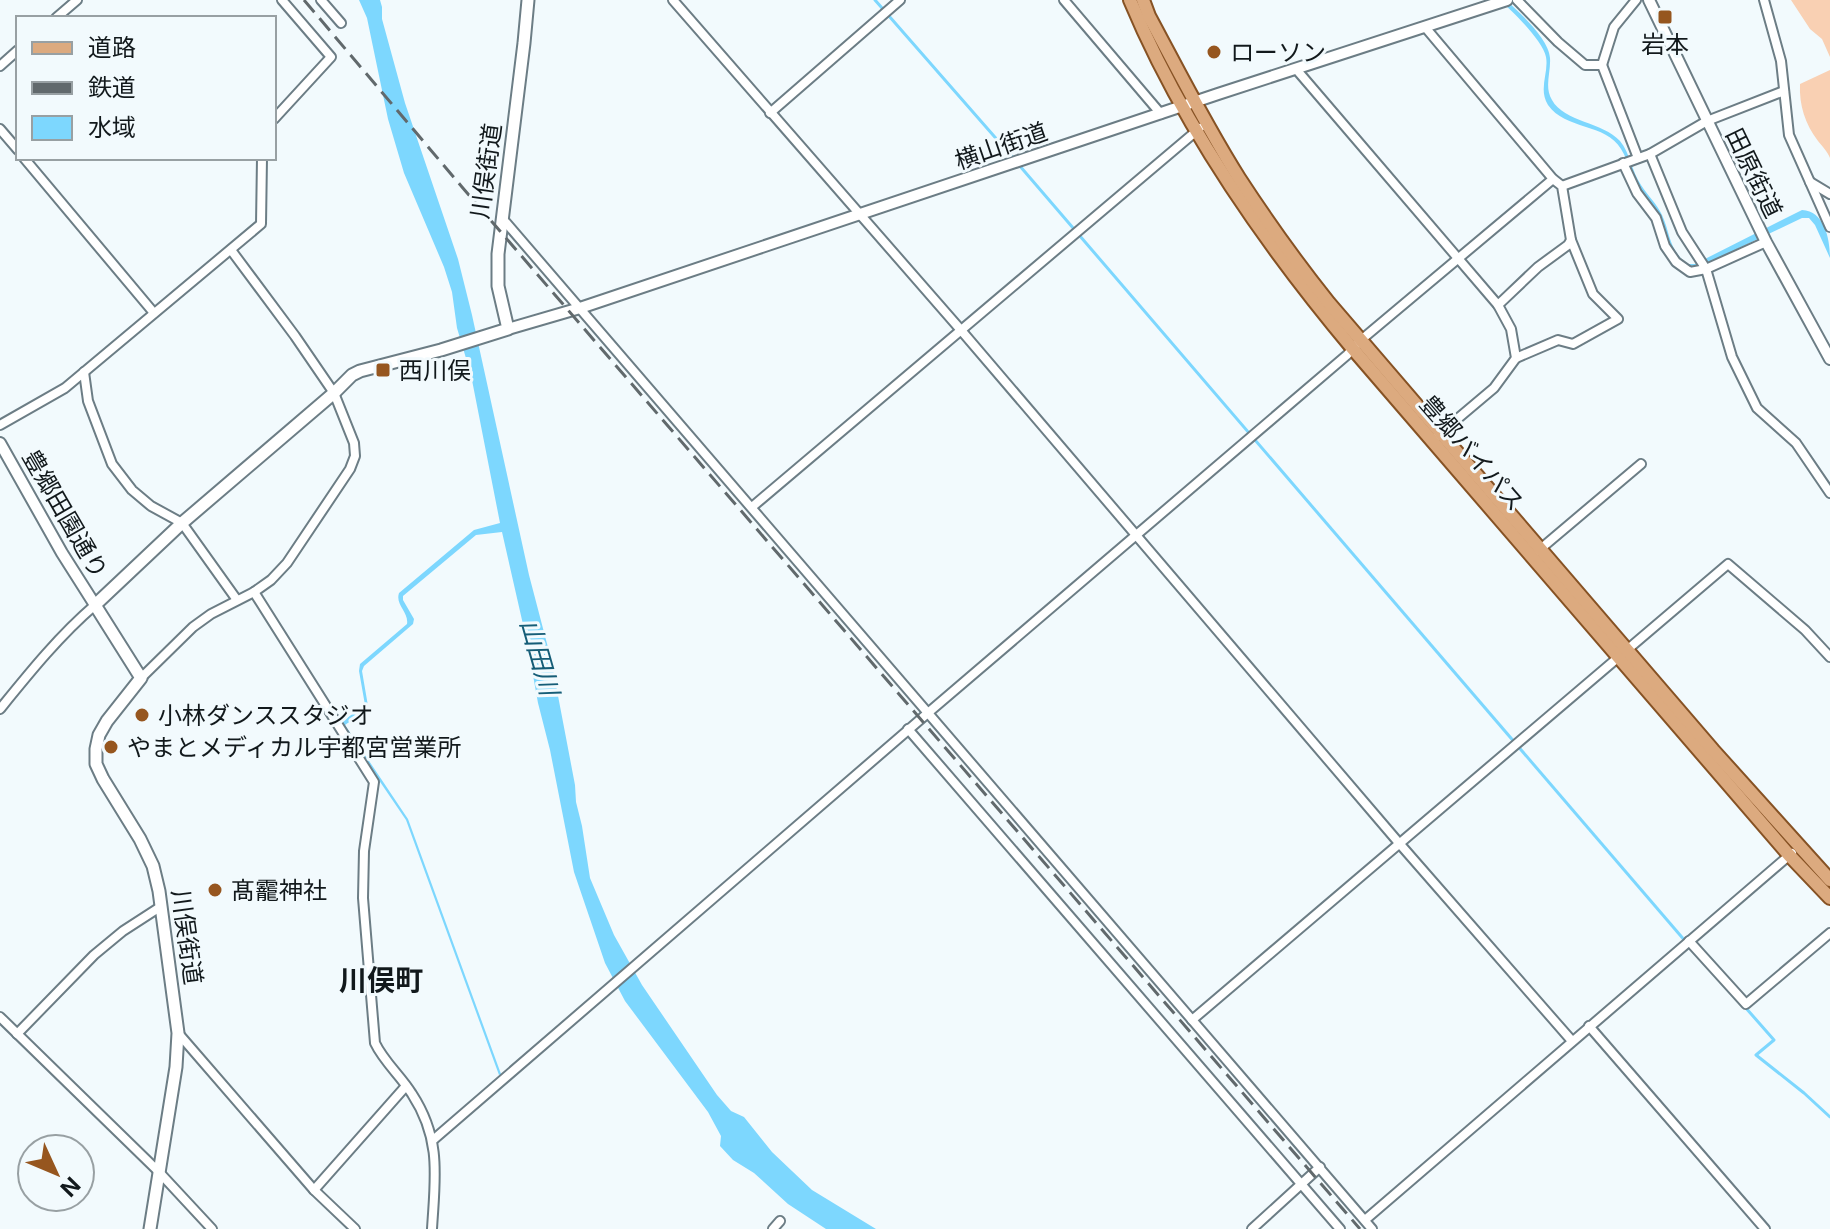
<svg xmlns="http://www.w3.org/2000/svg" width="1830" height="1229" font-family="Inter,'Noto Sans JP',sans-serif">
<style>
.green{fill:#f9d0b3}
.water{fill:#7dd7fe}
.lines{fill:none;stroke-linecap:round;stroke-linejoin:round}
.stream{stroke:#7dd7fe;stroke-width:3}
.minor-casing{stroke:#6c7d85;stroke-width:12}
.tertiary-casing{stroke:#6c7d85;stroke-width:14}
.secondary-casing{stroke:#6c7d85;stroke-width:15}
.primary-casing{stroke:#865224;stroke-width:16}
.minor{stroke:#fff;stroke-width:8}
.tertiary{stroke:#fff;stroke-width:10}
.secondary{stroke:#fff;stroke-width:11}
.primary{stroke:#dcaa7f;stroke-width:12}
.rail{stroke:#61696c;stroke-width:3;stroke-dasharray:16 8;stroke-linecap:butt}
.poi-dot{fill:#96561f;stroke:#f2fafd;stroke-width:3}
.labels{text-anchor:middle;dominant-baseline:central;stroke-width:6;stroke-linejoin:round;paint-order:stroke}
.poi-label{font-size:24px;fill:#12191c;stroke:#f2fafd;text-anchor:start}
.street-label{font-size:24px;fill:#12191c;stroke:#f2fafd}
.water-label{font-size:26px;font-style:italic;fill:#155d77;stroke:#f2fafd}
.quarter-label{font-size:28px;font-weight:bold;fill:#12191c;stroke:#f2fafd}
</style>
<rect width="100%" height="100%" fill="#f2fafd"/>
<g class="green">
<polygon points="1791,0 1830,0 1830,57 1822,39 1810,29"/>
<path d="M1830,70V158C1827,151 1823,147 1818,141C1805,124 1799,105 1800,84Z"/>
</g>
<g class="water">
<path d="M359,0H380L382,7V19L405,103L458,259L472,315L529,575L551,659L575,785L576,802L582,826L590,878L614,935L642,985L717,1095L731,1111L744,1117L772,1152L812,1190L876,1229H826L788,1204L754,1173L733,1160L720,1146L721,1136L708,1112L625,1001L605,963L574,872L550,750L538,703L527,642L502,532L476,535L403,596V600L414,619L413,624L364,666L362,671L368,706L366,710L345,725L408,819L501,1074L499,1075L406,820L340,723L365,705L359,671L360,664L407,624C409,612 395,605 399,593L474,530L500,523L471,375L457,328L452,292L444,267L404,173L388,119L367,18Z"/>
<path d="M1499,0H1506C1520,13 1549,39 1550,58C1551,72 1544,87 1552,100C1564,122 1603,122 1620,141C1630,153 1632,172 1641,185C1648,196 1657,204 1662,215C1671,235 1668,248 1687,264H1695L1802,210C1825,211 1830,240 1830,258L1815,225L1809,218H1802L1697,268C1683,269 1671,254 1666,242C1662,233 1661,222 1657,213C1652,203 1644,197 1638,188C1631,176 1629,161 1621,149C1606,123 1565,130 1548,105C1538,89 1549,73 1546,57C1543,41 1512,10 1499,0Z"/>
</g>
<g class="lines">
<g class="stream">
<polyline points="875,0 1014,159"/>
<polyline points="1019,165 1686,942"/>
<polyline points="1745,1007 1774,1040 1756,1055 1804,1093 1830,1117"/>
</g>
<defs>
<g id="minor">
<polyline points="321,0 341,23"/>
<polyline points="673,0 960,329 1399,843 1572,1041"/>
<polyline points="1064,0 1161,114"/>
<polyline points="1517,0 1558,42 1585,65 1602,65 1638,158"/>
<polyline points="1764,0 1781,61 1789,135 1830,227"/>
<polyline points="56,18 77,0"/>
<polyline points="1425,27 1553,179 1562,186 1571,240 1568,245 1538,267 1498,305 1511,329 1516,358 1494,388 1437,436"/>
<polyline points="1602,65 1614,27 1636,0"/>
<polyline points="0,66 18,50"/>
<polyline points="1296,69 1498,305"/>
<polyline points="770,113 900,0"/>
<polyline points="274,119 331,57 282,0"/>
<polyline points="0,129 18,150"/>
<polyline points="1650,154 1682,232 1706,269 1732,357 1757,408 1796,443 1830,493"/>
<polyline points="24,158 154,313"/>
<polyline points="1623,163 1637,193 1656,218 1665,246 1676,262 1690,272 1706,269 1766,242"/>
<polyline points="1810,182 1830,194"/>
<polyline points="1562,186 1650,154 1707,121 1784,91"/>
<polyline points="502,218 1372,1229"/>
<polyline points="1516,358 1558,340 1573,344 1618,319 1593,294 1571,240"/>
<polyline points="84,372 88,401 112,464 132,490 151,506 182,523 237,600"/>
<polyline points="0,425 65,388 261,224 262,158"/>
<polyline points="752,507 1200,128"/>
<polyline points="1538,551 1641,464"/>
<path d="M254,592L374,782L364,851L363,898L375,1043C384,1062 401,1076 412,1094C442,1140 435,1178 432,1229"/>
<polyline points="141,678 193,627 211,614 254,592 271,580 287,563 350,469 355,456 354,443 334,393 295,336 231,250"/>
<path d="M0,709C30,672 59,636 95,605"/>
<polyline points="908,729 1340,1229"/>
<polyline points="1689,941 1746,1004 1830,933"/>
<polyline points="0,1017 159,1172 212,1229"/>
<polyline points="1192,1020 1728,564 1805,630 1830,657"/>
<polyline points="1589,1026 1765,1229"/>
<polyline points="178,1033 314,1190 355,1229"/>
<polyline points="17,1034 94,955 123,931 157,909 161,909"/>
<polyline points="433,1140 929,712 1347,355 1361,340 1553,179"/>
<polyline points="314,1190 406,1086"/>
<polyline points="1365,1220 1792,853"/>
<polyline points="773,1229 780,1221"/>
<polyline points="1252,1229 1320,1167"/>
</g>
<g id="tertiary">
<polyline points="1649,0 1766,242 1830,359"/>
<polyline points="508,329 580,308 1218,94 1507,0"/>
<polyline points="0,443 62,553 95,605"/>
</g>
<polyline id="secondary" points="150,1229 176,1067 178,1033 159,891 153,866 140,839 103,779 96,764 96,749 99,735 107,721 141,678 95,605 182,523 334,393 352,375 360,371 441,350 508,329 498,286 498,254 524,43 528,0"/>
<g id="primary">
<path d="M1130,0C1183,127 1265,244 1353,349L1789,855L1830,898"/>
<path d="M1143,0L1149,16C1178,70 1206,126 1239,178C1267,221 1297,263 1329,303L1713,750L1830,880"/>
</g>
</defs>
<use href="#minor" class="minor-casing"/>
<use href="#tertiary" class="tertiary-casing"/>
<use href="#secondary" class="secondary-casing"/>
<use href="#primary" class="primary-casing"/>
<use href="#minor" class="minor"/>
<use href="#tertiary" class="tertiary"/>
<use href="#secondary" class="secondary"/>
<use href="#primary" class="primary"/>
<polyline class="rail" points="304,0 462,187 1360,1229"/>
</g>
<g class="poi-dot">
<rect x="1657" y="9" width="16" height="16" rx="4"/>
<circle cx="1214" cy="52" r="8"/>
<rect x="375" y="362" width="16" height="16" rx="4"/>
<circle cx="142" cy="715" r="8"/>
<circle cx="111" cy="747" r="8"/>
<circle cx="215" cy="890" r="8"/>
</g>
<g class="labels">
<g class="poi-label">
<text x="1665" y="44" text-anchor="middle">岩本</text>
<text x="1230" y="52">ローソン</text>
<text x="399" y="370">西川俣</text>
<text x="158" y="715">小林ダンススタジオ</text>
<text x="127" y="747">やまとメディカル宇都宮営業所</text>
<text x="231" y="890">髙靇神社</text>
</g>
<g class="street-label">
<text transform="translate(1001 146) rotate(-19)">横山街道</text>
<text transform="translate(486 171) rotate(-82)">川俣街道</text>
<text transform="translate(1754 173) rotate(64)">田原街道</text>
<text transform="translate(1472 453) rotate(49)">豊郷バイパス</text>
<text transform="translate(65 514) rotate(60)">豊郷田園通り</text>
<text transform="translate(187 937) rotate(82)">川俣街道</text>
</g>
<g class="water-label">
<text transform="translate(540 657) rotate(74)">山田川</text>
</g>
<g class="quarter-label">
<text x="381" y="980">川俣町</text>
</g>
</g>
<rect x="16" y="16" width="260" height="144" fill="#f2fafd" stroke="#98a0a3" stroke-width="2"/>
<rect x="32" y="42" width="40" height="12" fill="#dcaa7f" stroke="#98a0a3" stroke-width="2"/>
<text x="88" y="56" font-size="24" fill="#12191c">道路</text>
<rect x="32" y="82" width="40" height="12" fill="#61696c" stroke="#98a0a3" stroke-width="2"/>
<text x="88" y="96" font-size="24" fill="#12191c">鉄道</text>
<rect x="32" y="116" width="40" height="24" fill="#7dd7fe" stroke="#98a0a3" stroke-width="2"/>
<text x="88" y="136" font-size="24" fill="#12191c">水域</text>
<g transform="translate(56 1173) rotate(134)"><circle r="38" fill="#f2fafd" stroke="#98a0a3" stroke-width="2"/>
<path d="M0-6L14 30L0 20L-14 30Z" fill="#96561f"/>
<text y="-12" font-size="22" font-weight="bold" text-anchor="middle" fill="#12191c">N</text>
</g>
</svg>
